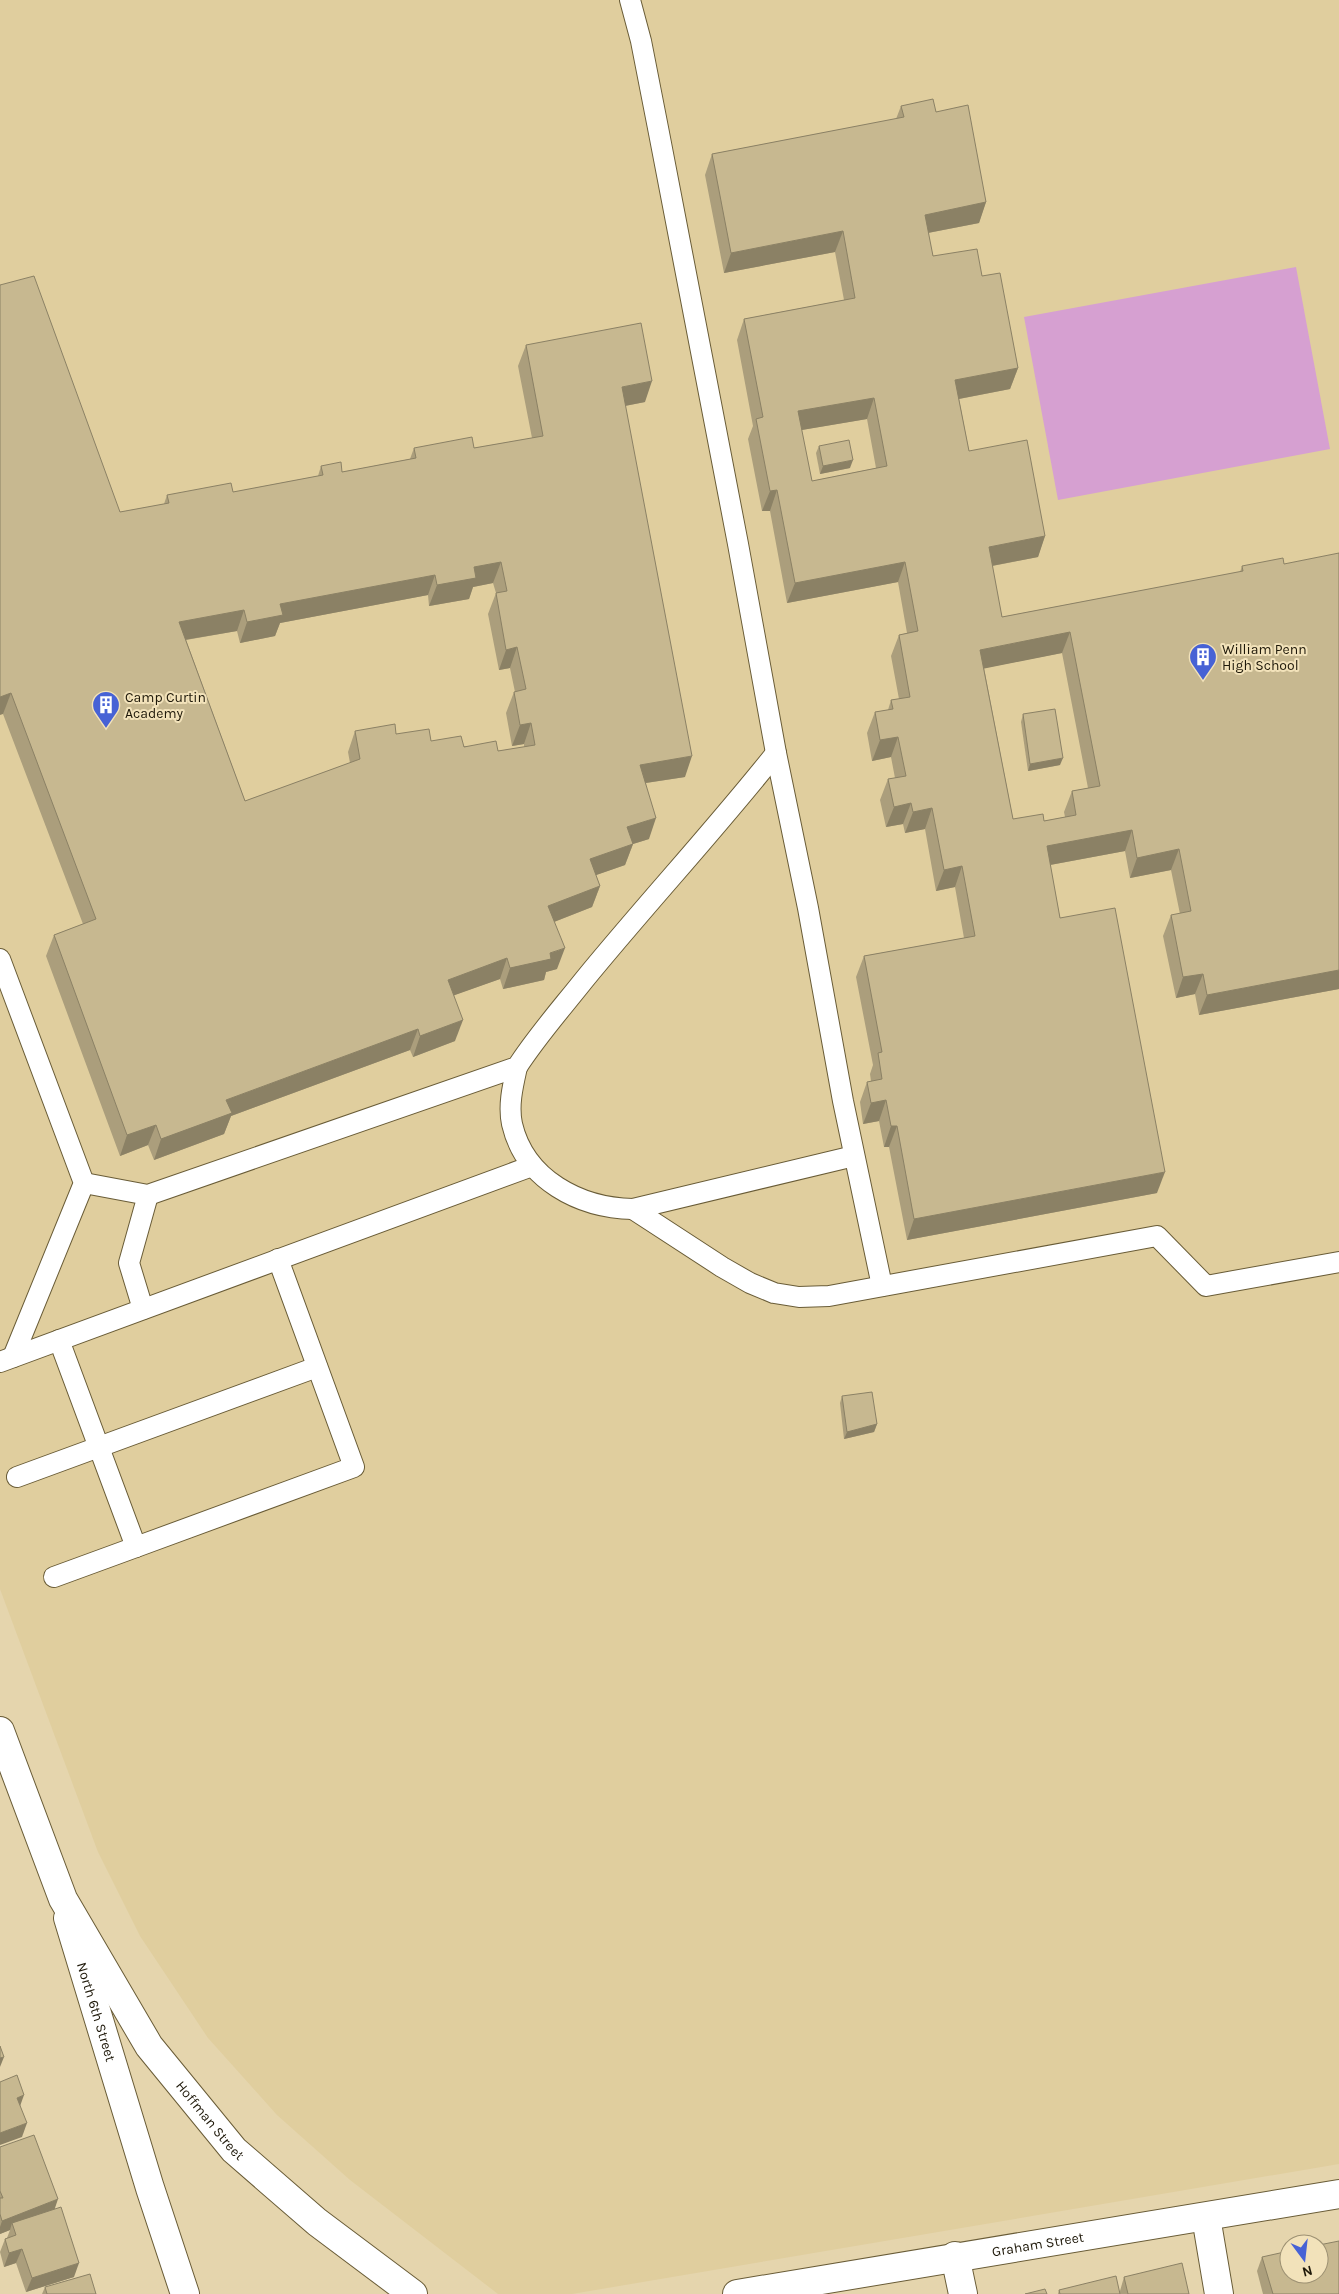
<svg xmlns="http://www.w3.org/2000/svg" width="1339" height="2294" font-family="Karla,sans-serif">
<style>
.built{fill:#e0ce9e}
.green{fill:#d6a0d1}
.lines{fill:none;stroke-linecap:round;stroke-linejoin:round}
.service-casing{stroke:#695c37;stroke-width:22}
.minor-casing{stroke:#695c37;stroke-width:30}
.tertiary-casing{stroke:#695c37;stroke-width:30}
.service{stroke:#fff;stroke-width:20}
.minor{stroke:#fff;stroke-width:28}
.tertiary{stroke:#fff;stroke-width:28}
.wall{fill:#ab9e7c;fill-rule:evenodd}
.shaded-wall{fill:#8b8165}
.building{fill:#c7b890;stroke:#8b8165;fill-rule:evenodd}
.labels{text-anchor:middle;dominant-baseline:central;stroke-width:4;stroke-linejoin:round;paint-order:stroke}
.poi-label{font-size:14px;fill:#1e1809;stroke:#f2e2ba;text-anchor:start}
.street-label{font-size:14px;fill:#1e1809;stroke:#f2e2ba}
</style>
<rect width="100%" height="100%" fill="#e5d5ad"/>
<polygon class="built" points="0,0 1339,0 1339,2164 572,2294 498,2294 350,2180 277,2115 208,2038 140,1936 98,1852 0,1589"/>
<polygon class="green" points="1296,267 1330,449 1058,500 1024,317"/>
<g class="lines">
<defs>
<g id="service">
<polyline points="630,0 641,41 659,133 738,544 776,753 808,908 843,1101 882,1286"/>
<polyline points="0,959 84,1183 13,1357"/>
<path d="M517,1067C513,1085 508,1105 512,1124C525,1180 580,1208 633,1209L854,1156"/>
<path d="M84,1183L148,1195L517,1067C537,1036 561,1009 584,980C647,903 714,831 776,753"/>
<polyline points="633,1209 722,1267 750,1283 774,1293 799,1297 829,1296 1157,1236 1206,1286 1339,1262"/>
<polyline points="143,1309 129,1263 148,1195"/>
<polyline points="59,1340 136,1547 354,1467 278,1259"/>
<polyline points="0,1362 532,1166"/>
<polyline points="17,1477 317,1367"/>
<polyline points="54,1577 136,1547"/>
</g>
<g id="minor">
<path id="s1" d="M68,1918L150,2188L185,2294"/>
<polyline points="1206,2217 1219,2294"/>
<polyline points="955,2256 963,2294"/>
<path id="s2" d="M737,2294L1339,2194"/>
</g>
<g id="tertiary">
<path id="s3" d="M0,1731L63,1899L149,2046L234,2150L317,2222L413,2294"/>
</g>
</defs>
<use href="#service" class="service-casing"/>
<use href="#minor" class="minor-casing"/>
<use href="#tertiary" class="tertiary-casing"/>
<use href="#service" class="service"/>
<use href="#minor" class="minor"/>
<use href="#tertiary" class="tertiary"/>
</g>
<g class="wall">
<path d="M901,106L936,112L986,202L979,223L928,233L933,256L982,276L1018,368L1010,389L959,399L969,451L1045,536L1038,557L992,566L1002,617L1240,572L1242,566L1339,989L1199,1015L1195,994L1176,998L1163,936L1171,915L1180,914L1171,870L1130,878L1125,851L1050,865L1060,918L1157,1193L907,1240L889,1147H884L879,1121L863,1124L860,1102L867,1082L871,1081L870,1074L873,1065L856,977L864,956L964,938L955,887L936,891L925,829L905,833L903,824L886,827L880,800L888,779L895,778L891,757L872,761L867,733L875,712L888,710L891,700L899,699L891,656L899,635L907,633L898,582L787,603L770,511H762L748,439L753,426L737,340L744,319L844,300L835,252L724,273L705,175L712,154L896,119ZM867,419L876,468L812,481L801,430ZM1062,653L1088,788L1072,791L1064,812L1065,817L1044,821L1013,819L984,668Z"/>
<path d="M0,285L120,512L164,504L167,495L233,492L318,476L321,466L342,472L410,459L414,448H474L532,438L518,366L526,345L645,402L625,406L685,777L646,783L649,839L633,844L625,865L596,875L600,886L592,907L554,922L557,969L546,972L544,980L503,989L500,979L454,995L455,1041L413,1057L410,1050L231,1116L224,1134L154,1160L148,1145L120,1156L46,956L54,935L83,924L3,714ZM493,583L496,593L488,614L499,670L510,668L515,692H514L506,713L512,746L524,744V747L498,751L431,741L396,734L355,731L348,752L350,763L245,801L186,640L237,631L240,643L275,636L280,623L428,595L429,606L469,599L473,587Z"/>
<polygon points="819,446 850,468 820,474 816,453"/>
<polygon points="1023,714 1060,765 1028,771 1021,722"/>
<polygon points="842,1396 877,1424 874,1432 844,1439 840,1403"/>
<polygon points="0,2147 55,2209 74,2277 26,2292 16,2263 4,2267 0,2252 5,2239 7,2238 10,2230 0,2234"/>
<polygon points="1262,2257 1339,2294 1263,2294 1257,2271"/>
<polygon points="1124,2277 1189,2294 1058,2294 1059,2290 1120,2291"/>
<polygon points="45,2287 96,2294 42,2294"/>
</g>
<g class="shaded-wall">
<polygon points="986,202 979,223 917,235 925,215"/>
<polygon points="843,231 835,252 724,273 731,253"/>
<polygon points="1018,368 1010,389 948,401 955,380"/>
<polygon points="652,381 645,402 614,408 622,387"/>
<polygon points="874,398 867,419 790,432 798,411"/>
<polygon points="853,460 850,468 820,474 823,466"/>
<polygon points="777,490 770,511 762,511 770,491"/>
<polygon points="1045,536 1038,557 981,568 989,547"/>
<polygon points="501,562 493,583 473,587 469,599 429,606 437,585 474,567"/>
<polygon points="905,562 898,582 787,603 795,583"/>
<polygon points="435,575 428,595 280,623 275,636 240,643 247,622 280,604"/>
<polygon points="244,610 237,631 172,642 179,622"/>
<polygon points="1070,632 1062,653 972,671 980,650"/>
<polygon points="517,647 510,668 499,670 506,650"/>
<polygon points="11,693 3,714 0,715 0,697"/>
<polygon points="531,723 524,744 512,746 520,725"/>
<polygon points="898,737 891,757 872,761 880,740"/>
<polygon points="692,756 685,777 632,785 640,765"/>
<polygon points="1063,758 1060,765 1028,771 1030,764"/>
<polygon points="911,803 903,824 886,827 894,807"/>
<polygon points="932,808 925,829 905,833 913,812"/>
<polygon points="656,818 649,839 620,848 627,827"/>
<polygon points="1132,830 1125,851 1039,867 1047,846"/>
<polygon points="633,844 625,865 582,880 590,859"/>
<polygon points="1179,849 1171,870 1130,878 1137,858"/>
<polygon points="962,866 955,887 936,891 944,870"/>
<polygon points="600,886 592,907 541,927 548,906"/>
<polygon points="565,948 557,969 546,972 544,980 503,989 510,968"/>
<polygon points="507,958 500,979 441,1000 448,980"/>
<polygon points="1339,970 1339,989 1199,1015 1207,995"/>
<polygon points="1203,974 1195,994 1176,998 1183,977"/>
<polygon points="463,1020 455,1041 413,1057 420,1036"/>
<polygon points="418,1029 410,1050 231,1116 224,1134 154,1160 161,1139 226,1100"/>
<polygon points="886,1100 879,1121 863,1124 871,1103"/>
<polygon points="156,1125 148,1145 120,1156 127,1135"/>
<polygon points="891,1126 897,1126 889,1147 884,1147"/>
<polygon points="1165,1172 1157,1193 907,1240 914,1219"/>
<polygon points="877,1424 874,1432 844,1439 847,1432"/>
<polygon points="4,2057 0,2067 0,2058"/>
<polygon points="24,2095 19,2109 17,2098"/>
<polygon points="27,2123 22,2137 0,2145 0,2133"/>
<polygon points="58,2199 53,2214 12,2223 10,2230 0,2234 0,2227 2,2221"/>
<polygon points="22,2249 16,2263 4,2267 9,2253"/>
<polygon points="79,2263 74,2277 26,2292 32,2278"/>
</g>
<g class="building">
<path d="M933,99L936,112L968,105L986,202L925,215L933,256L977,249L982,276L1000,273L1018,368L955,380L969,451L1027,440L1045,536L989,547L1002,617L1243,571L1242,566L1283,558L1284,564L1339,553V970L1207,995L1203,974L1183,977L1171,915L1191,911L1179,849L1137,858L1132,830L1047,846L1060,918L1115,908L1165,1172L914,1219L897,1126H891L886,1100L871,1103L867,1082L882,1079L878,1053L882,1052L864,956L975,936L962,866L944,870L932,808L913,812L911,803L894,807L888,779L906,776L898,737L880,740L875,712L893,709L891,700L910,697L899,635L918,631L905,562L795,583L777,490L770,491L756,419L763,417L744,319L855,298L843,231L731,253L712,154L904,117L901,106ZM874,398L887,466L812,481L798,411ZM1070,632L1100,786L1072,791L1076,815L1044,821L1043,814L1013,819L980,650Z"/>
<path d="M34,276L120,512L169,503L167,495L231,483L233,492L323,475L321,466L341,462L342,472L416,458L414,448L472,437L474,448L543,436L526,345L641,323L652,381L622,387L692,756L640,765L656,818L627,827L633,844L590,859L600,886L548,906L565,948L550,953L551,959L510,968L507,958L448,980L463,1020L420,1036L418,1029L226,1100L232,1113L161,1139L156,1125L127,1135L54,935L96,919L11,693L0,697V285ZM501,562L507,591L496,593L506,650L517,647L526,689L514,692L520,725L531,723L535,745L498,751L496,741L464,747L461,736L431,741L429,729L396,734L395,724L355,731L360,759L245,801L179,622L244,610L247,622L283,615L280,604L435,575L437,585L476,578L474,567Z"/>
<polygon points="849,440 853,460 823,466 819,446"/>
<polygon points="1055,709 1063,758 1030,764 1023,714"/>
<polygon points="872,1392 877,1424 847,1432 842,1396"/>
<polygon points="0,2046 4,2057 0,2058"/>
<polygon points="17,2075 24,2095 17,2098 27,2123 0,2133 0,2082"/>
<polygon points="34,2135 58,2199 2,2221 0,2214 0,2198 3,2198 0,2191 0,2147"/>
<polygon points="61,2207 79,2263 32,2278 22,2249 9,2253 5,2239 16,2235 12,2223"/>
<polygon points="1339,2241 1339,2294 1273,2294 1262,2257 1289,2251 1289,2274 1319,2274 1319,2245"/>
<polygon points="1182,2263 1189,2294 1128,2294 1124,2277"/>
<polygon points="90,2274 96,2294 47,2294 45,2287"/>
<polygon points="1116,2276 1120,2294 1060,2294 1059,2290"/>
<polygon points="1045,2289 1047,2294 1025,2294"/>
</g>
<defs>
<symbol id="building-pin" viewBox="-11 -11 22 30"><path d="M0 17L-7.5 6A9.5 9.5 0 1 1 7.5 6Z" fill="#4762d5" stroke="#f2e2ba"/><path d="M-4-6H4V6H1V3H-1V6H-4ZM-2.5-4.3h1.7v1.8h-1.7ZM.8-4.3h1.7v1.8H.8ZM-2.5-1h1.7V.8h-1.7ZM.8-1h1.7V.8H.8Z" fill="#fff"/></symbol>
</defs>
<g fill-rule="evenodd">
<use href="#building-pin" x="1187" y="641" width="32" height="43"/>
<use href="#building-pin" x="90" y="689" width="32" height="43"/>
</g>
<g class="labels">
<g class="poi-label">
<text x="1222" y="649">William Penn<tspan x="1222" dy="16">High School</tspan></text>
<text x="125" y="697">Camp Curtin<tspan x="125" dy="16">Academy</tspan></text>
</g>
<g class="street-label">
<text stroke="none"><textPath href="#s1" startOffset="98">North 6th Street</textPath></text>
<text stroke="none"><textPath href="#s3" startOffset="446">Hoffman Street</textPath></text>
<text stroke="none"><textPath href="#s2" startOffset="305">Graham Street</textPath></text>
</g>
</g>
<g transform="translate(1304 2259) rotate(165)"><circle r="24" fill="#f2e2ba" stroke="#9d9173"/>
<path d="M0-4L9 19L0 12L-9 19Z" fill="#4762d5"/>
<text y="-8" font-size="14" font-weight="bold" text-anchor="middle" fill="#1e1809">N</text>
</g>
</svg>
